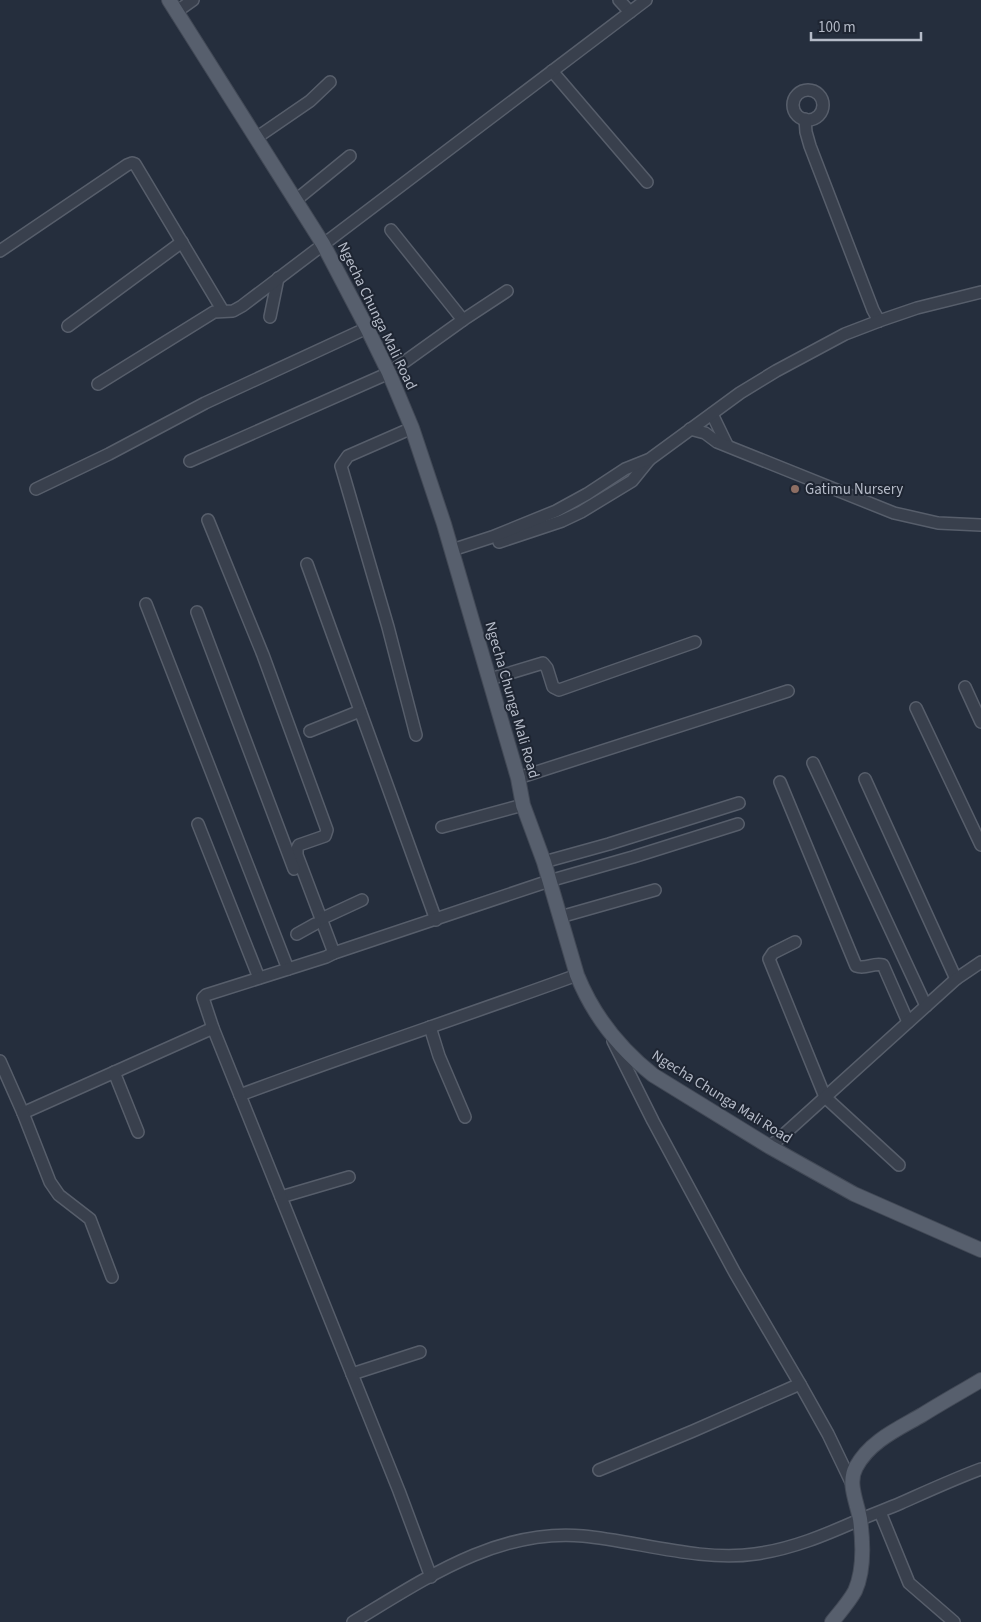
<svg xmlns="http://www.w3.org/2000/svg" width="981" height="1622" font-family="'Source Sans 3',sans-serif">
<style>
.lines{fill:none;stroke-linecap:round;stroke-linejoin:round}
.minor-casing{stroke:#575e6b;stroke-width:14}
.major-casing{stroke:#424956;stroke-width:16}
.minor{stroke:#39404d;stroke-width:11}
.major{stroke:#575f6d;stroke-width:14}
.education-dot{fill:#8d6e63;stroke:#1e2532;stroke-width:2}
.labels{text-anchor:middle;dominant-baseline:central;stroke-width:4;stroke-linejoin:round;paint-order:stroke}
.street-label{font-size:15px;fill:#b5bbc8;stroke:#1e2532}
.poi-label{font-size:15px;fill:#b5bbc8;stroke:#1e2532;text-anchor:start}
</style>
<rect width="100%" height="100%" fill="#252e3d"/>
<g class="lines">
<defs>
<g id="minor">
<polyline points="619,0 630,12"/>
<polyline points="176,12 193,0"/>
<polyline points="552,71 647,182"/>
<circle cx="808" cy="105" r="15"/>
<polyline points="805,119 806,132 810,146 873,310 879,321"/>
<polyline points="256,138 310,101 330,82"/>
<polyline points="296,200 350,156"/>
<polyline points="391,230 463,320"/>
<polyline points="0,251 127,165 132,163 135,164 223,311"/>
<polyline points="270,317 278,278"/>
<polyline points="68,326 182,242"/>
<polyline points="98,384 214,312 233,311 242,306 646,0"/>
<polyline points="712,414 727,445"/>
<polyline points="412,428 348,456 341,466 388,627 416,735"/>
<polyline points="690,429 705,433 717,442 894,513 938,523 981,525"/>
<polyline points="190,461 389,373 463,320 507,291"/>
<polyline points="36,489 109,454 205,403 367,328"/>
<polyline points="208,520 263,655 327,830 325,836 299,845 297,849 297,855 334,953"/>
<polyline points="499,542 562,521 581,512 632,481 649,460"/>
<polyline points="452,550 492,537 556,511 587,494 625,469 650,459 740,393 776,371 845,334 879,321 917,308 981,292"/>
<polyline points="307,564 436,920"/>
<polyline points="146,604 288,969"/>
<polyline points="197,612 294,869"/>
<polyline points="490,679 543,663 547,668 553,687 559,690 695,642"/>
<polyline points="965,687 981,722"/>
<polyline points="916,708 981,845"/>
<polyline points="310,731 360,711"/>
<polyline points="813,763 926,1006"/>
<polyline points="518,778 788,691"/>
<polyline points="865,779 956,979"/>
<path d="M780,782L856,966C866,970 873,962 883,965L908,1022"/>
<polyline points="198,824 259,978"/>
<polyline points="442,827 523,805"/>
<polyline points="544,862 609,844 739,803"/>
<polyline points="560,917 655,890"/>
<polyline points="321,919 362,900"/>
<polyline points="297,934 315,924"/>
<polyline points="795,942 773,953 769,959 825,1097 899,1165"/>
<polyline points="430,1027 439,1056 465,1117"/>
<polyline points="613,1041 653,1121 735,1273 800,1384 828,1434 852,1484"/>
<polyline points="0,1061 23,1113 213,1028"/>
<polyline points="114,1072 138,1132"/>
<path d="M240,1095C352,1053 465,1016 577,975"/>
<polyline points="23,1113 50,1182 59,1195 90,1219 112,1277"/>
<polyline points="770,1147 956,979 981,962"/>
<polyline points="281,1197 349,1177"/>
<polyline points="352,1374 420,1352"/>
<polyline points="599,1470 693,1431 800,1384"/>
<polyline points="880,1512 909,1583 954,1622"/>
<polyline points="431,1577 399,1491 213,1028 203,998 206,995 326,957 334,953 549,881 633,857 738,824"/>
<path d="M353,1622C423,1580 497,1528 583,1536C637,1541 701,1562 755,1554C792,1549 825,1535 859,1520C873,1514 887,1509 901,1503C928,1491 954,1479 981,1469"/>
</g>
<g id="major">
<path d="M169,0L323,244L367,328L389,373L412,428L444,524L518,778L523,805L544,862L577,975C593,1015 619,1048 653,1075L770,1147L854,1194L981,1250"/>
<path d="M832,1622C840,1612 849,1602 855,1591C864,1571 863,1541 860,1519C857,1502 847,1483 856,1467C870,1441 898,1429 922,1415C941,1403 961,1392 981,1380"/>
</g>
</defs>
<use href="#minor" class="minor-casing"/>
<use href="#major" class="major-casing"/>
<use href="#minor" class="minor"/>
<use href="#major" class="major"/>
</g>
<circle class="education-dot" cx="795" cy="489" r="5"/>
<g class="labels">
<g class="street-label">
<text transform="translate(377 316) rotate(64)">Ngecha Chunga Mali Road</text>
<text transform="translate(512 700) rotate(74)">Ngecha Chunga Mali Road</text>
<text transform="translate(722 1097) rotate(32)">Ngecha Chunga Mali Road</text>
</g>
<g class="poi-label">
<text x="805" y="489">Gatimu Nursery</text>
</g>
</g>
<path d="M811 32v8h110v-8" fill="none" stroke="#b5bbc8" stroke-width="2.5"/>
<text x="818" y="32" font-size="15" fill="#b5bbc8" stroke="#1e2532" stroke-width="4" paint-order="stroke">100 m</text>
</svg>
